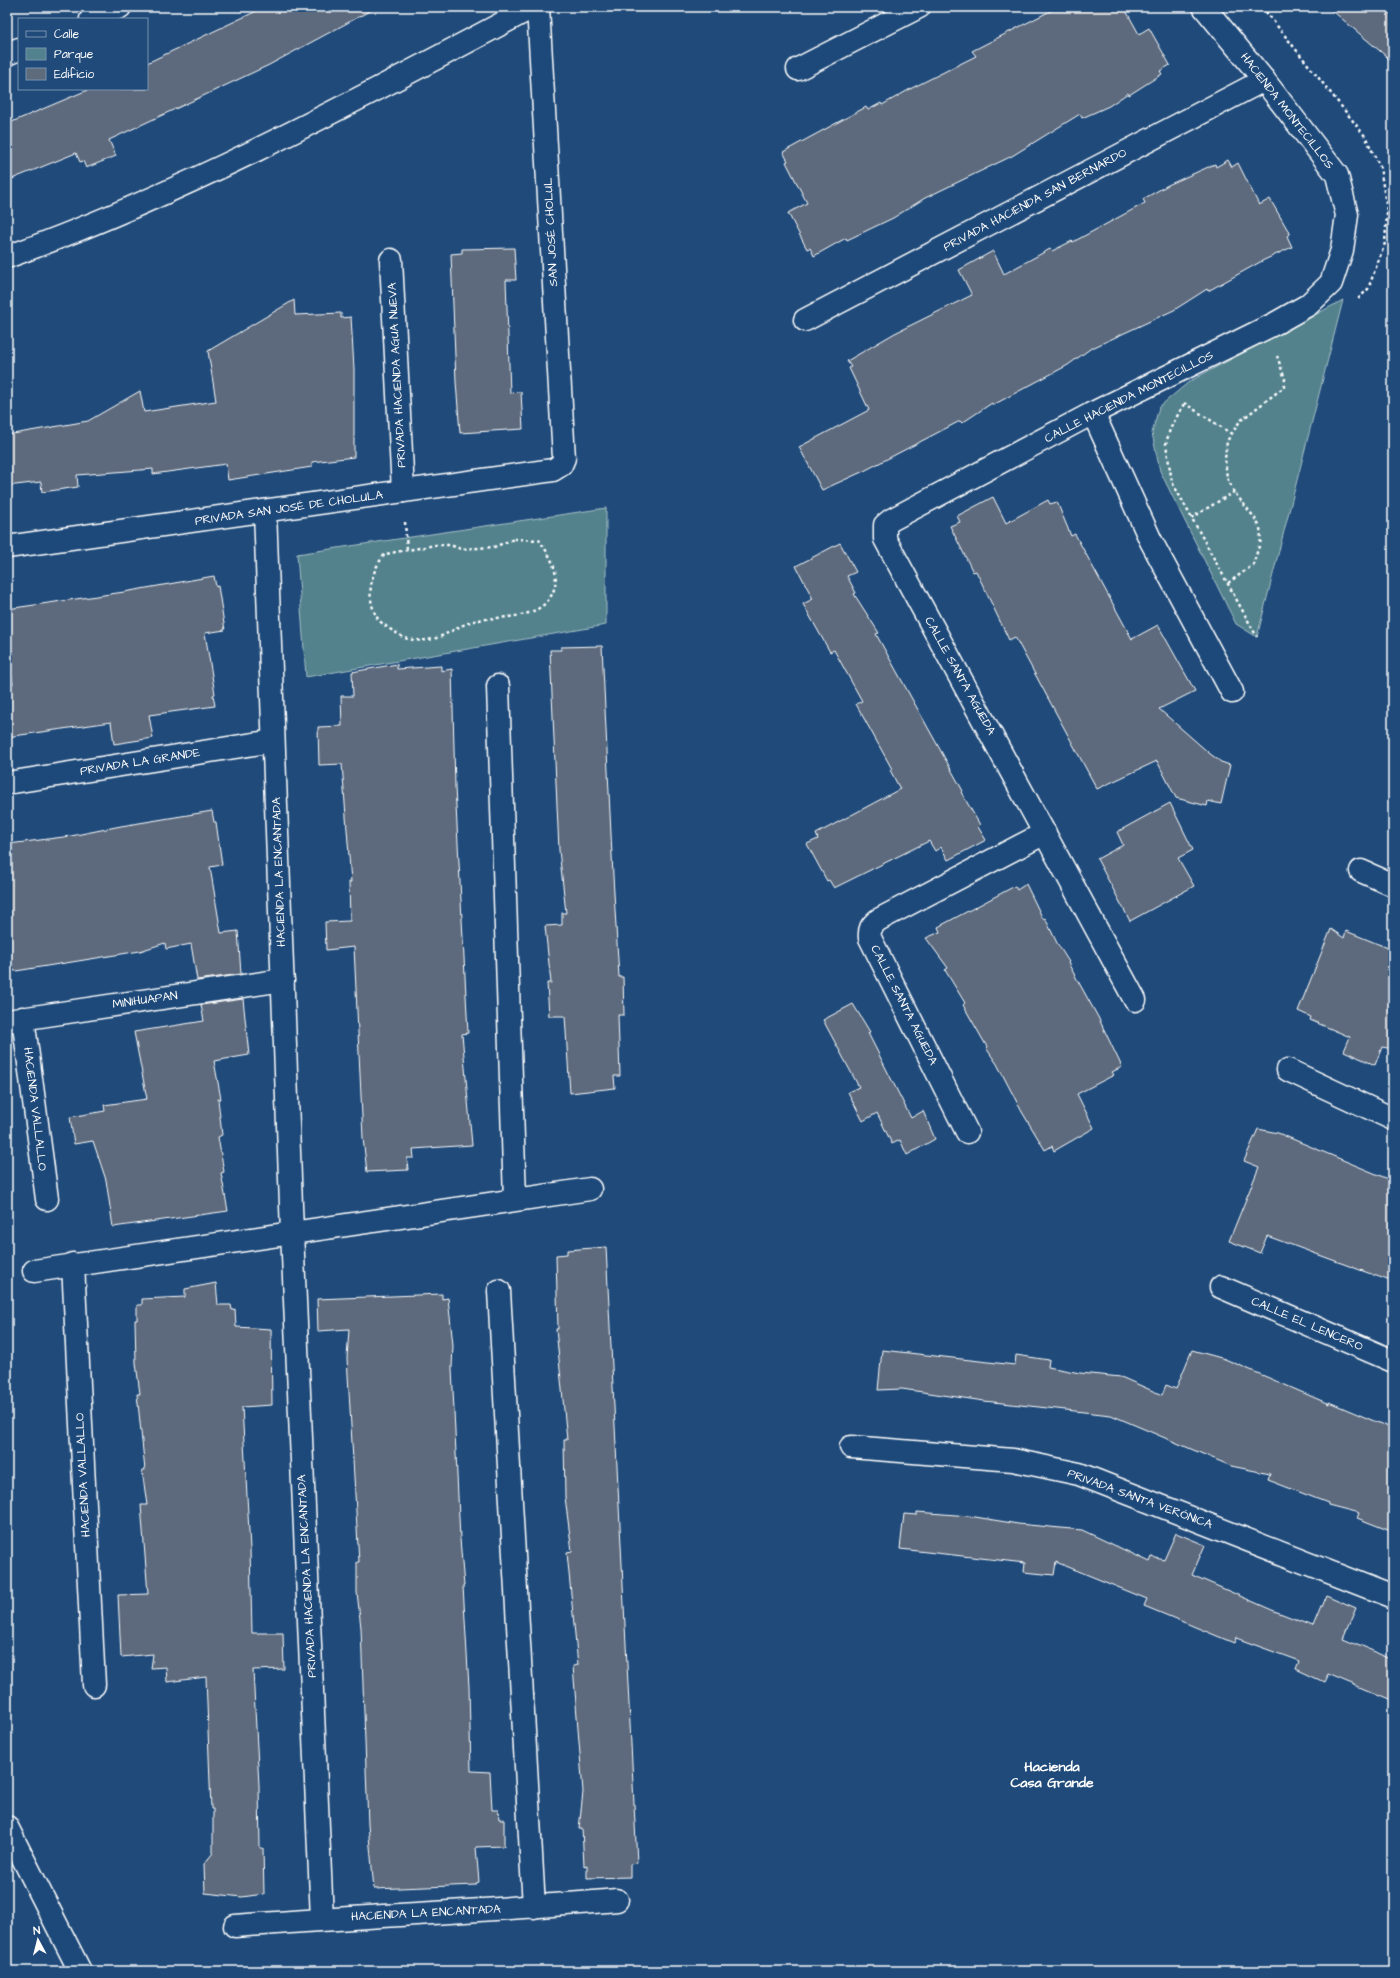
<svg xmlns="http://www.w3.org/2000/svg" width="1400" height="1978" font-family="'Architects Daughter',sans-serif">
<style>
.green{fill:#52828d;stroke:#a8c0c6}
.building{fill:#5d6b7d;stroke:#fff}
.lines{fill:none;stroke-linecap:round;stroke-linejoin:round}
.street-casing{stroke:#fff;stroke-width:25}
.secondary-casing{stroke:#fff;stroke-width:25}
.path{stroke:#fff;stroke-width:2.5;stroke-dasharray:3 3;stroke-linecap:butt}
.street{stroke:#1f4a7a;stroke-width:22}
.secondary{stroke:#1f4a7a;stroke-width:22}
.labels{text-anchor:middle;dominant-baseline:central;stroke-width:3.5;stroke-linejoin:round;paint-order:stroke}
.street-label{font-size:12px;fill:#fff;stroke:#1f4a7a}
.quarter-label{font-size:14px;font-weight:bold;fill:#fff;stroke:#1f4a7a}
</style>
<rect width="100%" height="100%" fill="#1f4a7a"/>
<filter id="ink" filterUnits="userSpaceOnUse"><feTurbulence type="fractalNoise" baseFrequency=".025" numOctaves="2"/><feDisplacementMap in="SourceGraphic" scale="8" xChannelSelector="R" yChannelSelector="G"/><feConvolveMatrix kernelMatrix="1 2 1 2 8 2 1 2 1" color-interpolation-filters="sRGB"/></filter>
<g filter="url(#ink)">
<g class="green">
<polygon points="1343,300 1257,637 1236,624 1160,471 1152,433 1159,407 1190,381"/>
<polygon points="606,508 606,625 306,677 297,554"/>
</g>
<g class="building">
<polygon points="265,7 377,7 269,65 109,140 116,156 86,168 83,161 80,162 76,153 7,181 7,124 90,89 147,89 147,63"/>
<polygon points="1058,7 1124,7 1139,34 1149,28 1170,65 1160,71 1162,74 1129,95 1128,93 1109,106 1082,118 1080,114 1012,156 925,198 893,218 847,240 846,238 814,256 810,248 807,249 788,213 807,203 786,162 788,161 783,152 866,107 868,110 881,103 882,105 912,88 976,56 972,51"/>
<polygon points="1328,7 1382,7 1393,16 1393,62"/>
<polygon points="1228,160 1232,167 1238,163 1259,205 1270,199 1290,234 1287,236 1292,247 1262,261 1208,291 1207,289 1174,310 1090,349 1068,365 993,405 992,403 962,423 960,421 864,471 822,490 799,447 869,410 849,368 851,367 847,361 895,333 972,295 959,270 993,251 1004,274 1050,249 1052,251 1072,241 1073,242 1145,203 1143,199 1168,185 1215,164 1216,167"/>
<polygon points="514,248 516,280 506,280 510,393 521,392 523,429 460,433 456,382 451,254 462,253 462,249"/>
<polygon points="294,300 295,315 341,313 341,318 351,317 354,369 354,457 312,462 312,467 228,480 226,464 153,474 153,469 77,475 78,487 42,492 41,482 7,486 7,435 88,421 140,391 144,412 216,401 208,351"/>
<polygon points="993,497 1006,523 1048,500 1050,504 1057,502 1071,536 1075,534 1132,639 1158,625 1195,691 1159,709 1209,753 1221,762 1230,765 1221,804 1208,801 1207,806 1176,798 1157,761 1097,789 1015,637 1009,640 976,571 973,572 950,526 960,522 957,516"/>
<polygon points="840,543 856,572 847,576 856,593 854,594 879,633 876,634 963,791 961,792 980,825 978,827 986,840 948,860 941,847 935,851 929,841 834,888 829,880 827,881 807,844 818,839 816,834 900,789 890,770 892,769 856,704 862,701 834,650 830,652 803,604 813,599 796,566"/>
<polygon points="214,576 216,587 218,586 225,630 205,633 215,694 213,695 215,706 149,715 153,738 114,744 111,722 7,737 7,685 13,684 7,645 7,609 124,592"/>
<polygon points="602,646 613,876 619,977 623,977 624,1015 618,1015 620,1076 614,1076 615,1088 570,1093 565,1016 549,1016 547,983 551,983 545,926 562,925 562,913 566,913 559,850 550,650 561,650 561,647"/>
<polygon points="397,664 397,669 441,666 441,671 452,669 455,787 468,1033 462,1034 472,1145 413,1149 414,1158 407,1158 408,1170 367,1172 363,1138 354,947 326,950 325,922 350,921 349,882 351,882 342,764 319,765 318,727 342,726 341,696 353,696 352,672"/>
<polygon points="1170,803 1193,850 1178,858 1194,886 1130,921 1097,859 1123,845 1117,832"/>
<polygon points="212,811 214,822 216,822 222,865 210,867 221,933 238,931 241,974 197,980 191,944 166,949 165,943 140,951 16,971 7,970 7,848 10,848 9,844 71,836 121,826"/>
<polygon points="1026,884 1043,919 1045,918 1057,943 1069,962 1068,963 1098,1017 1122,1067 1112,1072 1114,1075 1077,1094 1094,1128 1054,1151 1052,1146 1045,1150 1022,1112 997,1064 986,1048 987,1047 963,1005 965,1003 945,970 948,968 926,938 940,932 938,927 1015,886 1017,890"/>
<polygon points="1331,929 1344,938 1346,931 1393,950 1393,1049 1382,1047 1375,1065 1344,1051 1350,1037 1310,1020 1311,1017 1298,1011"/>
<polygon points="243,999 249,1055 214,1061 221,1099 218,1099 222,1135 218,1137 224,1172 221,1173 228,1211 113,1227 106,1180 93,1141 74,1144 70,1117 105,1111 104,1105 147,1099 134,1032 204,1021 201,1005"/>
<polygon points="853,1004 870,1032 868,1033 911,1118 923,1111 935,1139 907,1155 900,1140 892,1144 877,1113 863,1121 848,1092 859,1087 823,1020"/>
<polygon points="1258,1129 1278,1133 1393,1181 1393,1282 1267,1236 1260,1253 1229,1241 1259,1167 1244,1161"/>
<polygon points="606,1247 637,1863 630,1864 630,1877 587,1878 587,1865 584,1866 582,1829 579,1829 583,1792 573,1666 578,1665 567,1553 572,1552 565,1497 564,1440 567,1440 556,1329 558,1329 557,1293 556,1255 567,1254 567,1250"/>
<polygon points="216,1283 218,1305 231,1305 232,1310 235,1309 236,1327 271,1329 272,1405 242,1407 250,1549 252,1633 283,1633 284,1669 253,1670 259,1786 260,1848 263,1848 264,1894 242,1897 205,1893 204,1864 213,1853 213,1809 211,1809 206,1677 167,1682 166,1667 151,1668 153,1654 121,1657 118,1595 148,1594 141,1505 147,1505 142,1470 145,1470 137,1394 140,1394 136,1363 135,1320 137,1320 137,1305 142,1305 142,1299 185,1297 185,1289"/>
<polygon points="442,1294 442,1299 448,1298 453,1345 452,1368 460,1539 464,1586 463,1586 469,1687 471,1771 490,1772 492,1810 498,1810 499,1819 504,1819 504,1846 476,1847 479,1882 476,1883 476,1885 374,1889 368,1825 361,1628 357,1592 357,1562 359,1562 347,1358 349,1329 318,1331 317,1299"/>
<polygon points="882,1350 1015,1365 1016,1355 1049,1360 1048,1367 1080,1373 1121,1377 1162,1395 1166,1385 1176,1389 1192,1350 1225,1359 1329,1404 1329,1402 1393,1429 1393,1532 1357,1518 1359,1513 1328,1505 1328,1503 1268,1480 1270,1474 1231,1466 1111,1415 984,1401 902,1389 878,1390"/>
<polygon points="917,1512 969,1516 1018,1524 1082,1530 1150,1562 1152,1557 1164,1560 1176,1533 1205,1545 1192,1575 1272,1610 1313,1626 1326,1595 1356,1608 1343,1638 1393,1659 1393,1701 1328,1674 1324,1682 1296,1669 1299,1661 1236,1638 1234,1643 1205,1631 1144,1606 1147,1599 1056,1562 1054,1575 1024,1572 1025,1563 900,1549 904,1514 917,1515"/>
</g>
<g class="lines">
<defs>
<g id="street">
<polyline points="91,19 120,7"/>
<polyline points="7,54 19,49"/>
<polyline points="798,69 919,7"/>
<polyline points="391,260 403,491"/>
<polyline points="805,320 1264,80"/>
<polyline points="1093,413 1151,541 1232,692"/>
<polyline points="265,511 292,1232 322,1919"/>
<polyline points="7,547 553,470 561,465 564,458 538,7"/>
<polyline points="498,686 515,1199"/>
<polyline points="7,783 273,741"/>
<polyline points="1361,871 1393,885"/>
<polyline points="1135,1000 885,539 885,525 891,520 1093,413 1276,323 1308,305 1331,283 1342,250 1347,215 1337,175 1264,80 1204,7"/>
<polyline points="23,1018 47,1199"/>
<polyline points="7,1021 283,980"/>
<polyline points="1288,1070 1393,1119"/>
<path d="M967,1132L870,938C869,929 871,926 878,920L1045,833"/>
<polyline points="73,1264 94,1685"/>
<polyline points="34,1271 590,1189"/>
<polyline points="1221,1287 1393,1361"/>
<polyline points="499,1291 534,1907"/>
<polyline points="851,1447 1013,1460 1079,1474 1393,1597"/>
<path d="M235,1926C363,1916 490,1911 617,1900"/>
</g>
<g id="secondary">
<path d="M7,257C190,191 361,98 533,7"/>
<polyline points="7,1827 80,1971"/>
</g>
</defs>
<use href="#street" class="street-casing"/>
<use href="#secondary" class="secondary-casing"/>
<g class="path">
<polyline points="1262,7 1365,136 1380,167 1387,211 1385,243 1368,289 1358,299"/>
<polyline points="1184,403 1232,434"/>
<polyline points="1184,404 1170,429 1166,444 1172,482 1257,637"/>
<polyline points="1191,518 1234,492"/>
<polyline points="405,522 407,550"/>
<path d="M514,539L539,540C550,556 561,572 553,592C540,622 500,615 474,621C460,624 441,640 426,640C421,641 411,640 405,638C400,636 380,623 378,619C365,598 370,572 385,554L436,545H450L461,549L494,547Z"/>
<polyline points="1228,583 1253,565 1261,540 1260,527 1254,517 1234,492 1227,478 1225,459 1227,441 1240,421 1284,387 1285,379 1277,356"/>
</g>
<use href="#street" class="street"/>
<use href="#secondary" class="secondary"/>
</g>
</g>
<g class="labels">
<g class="street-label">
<text transform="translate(1287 111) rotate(52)">HACIENDA MONTECILLOS</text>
<text transform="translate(1035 200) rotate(-28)">PRIVADA HACIENDA SAN BERNARDO</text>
<text transform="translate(551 232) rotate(-93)">SAN JOSÉ CHOLUL</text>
<text transform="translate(397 375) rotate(-93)">PRIVADA HACIENDA AGUA NUEVA</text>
<text transform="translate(1129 397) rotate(-27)">CALLE HACIENDA MONTECILLOS</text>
<text transform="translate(289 508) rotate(-8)">PRIVADA SAN JOSÉ DE CHOLULA</text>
<text transform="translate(960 676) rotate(61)">CALLE SANTA AGUEDA</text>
<text transform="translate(140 762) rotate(-9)">PRIVADA LA GRANDE</text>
<text transform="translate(279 872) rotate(-92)">HACIENDA LA ENCANTADA</text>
<text transform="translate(145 1000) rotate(-8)">MINIHUAPAN</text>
<text transform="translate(904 1005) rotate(63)">CALLE SANTA AGUEDA</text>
<text transform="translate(35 1109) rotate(83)">HACIENDA VALLALLO</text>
<text transform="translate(1307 1324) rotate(23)">CALLE EL LENCERO</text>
<text transform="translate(83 1475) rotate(-93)">HACIENDA VALLALLO</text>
<text transform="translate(1140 1499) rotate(20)">PRIVADA SANTA VERÓNICA</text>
<text transform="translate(307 1576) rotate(-93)">PRIVADA HACIENDA LA ENCANTADA</text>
<text transform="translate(426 1913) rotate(-3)">HACIENDA LA ENCANTADA</text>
</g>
<g class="quarter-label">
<text x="1052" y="1767">Hacienda<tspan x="1052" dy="16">Casa Grande</tspan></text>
</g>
</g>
<rect width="1400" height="1978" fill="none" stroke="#1f4a7a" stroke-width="24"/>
<rect x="12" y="12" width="1376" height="1954" fill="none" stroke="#fff" stroke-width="1.5" filter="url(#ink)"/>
<rect x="18" y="18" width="130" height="72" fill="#1f4a7a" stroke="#7992af"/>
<rect x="26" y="31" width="20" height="6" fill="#1f4a7a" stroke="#7992af"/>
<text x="54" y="38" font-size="12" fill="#ffffff">Calle</text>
<rect x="26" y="48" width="20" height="12" fill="#52828d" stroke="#7992af"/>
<text x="54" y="58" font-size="12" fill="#ffffff">Parque</text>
<rect x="26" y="68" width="20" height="12" fill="#5d6b7d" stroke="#7992af"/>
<text x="54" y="78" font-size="12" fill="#ffffff">Edificio</text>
<g transform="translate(38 1940) rotate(353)" stroke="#1f4a7a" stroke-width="3" paint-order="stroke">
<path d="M0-3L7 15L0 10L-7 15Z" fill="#ffffff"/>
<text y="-6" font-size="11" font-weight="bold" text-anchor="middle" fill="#ffffff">N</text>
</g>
</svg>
